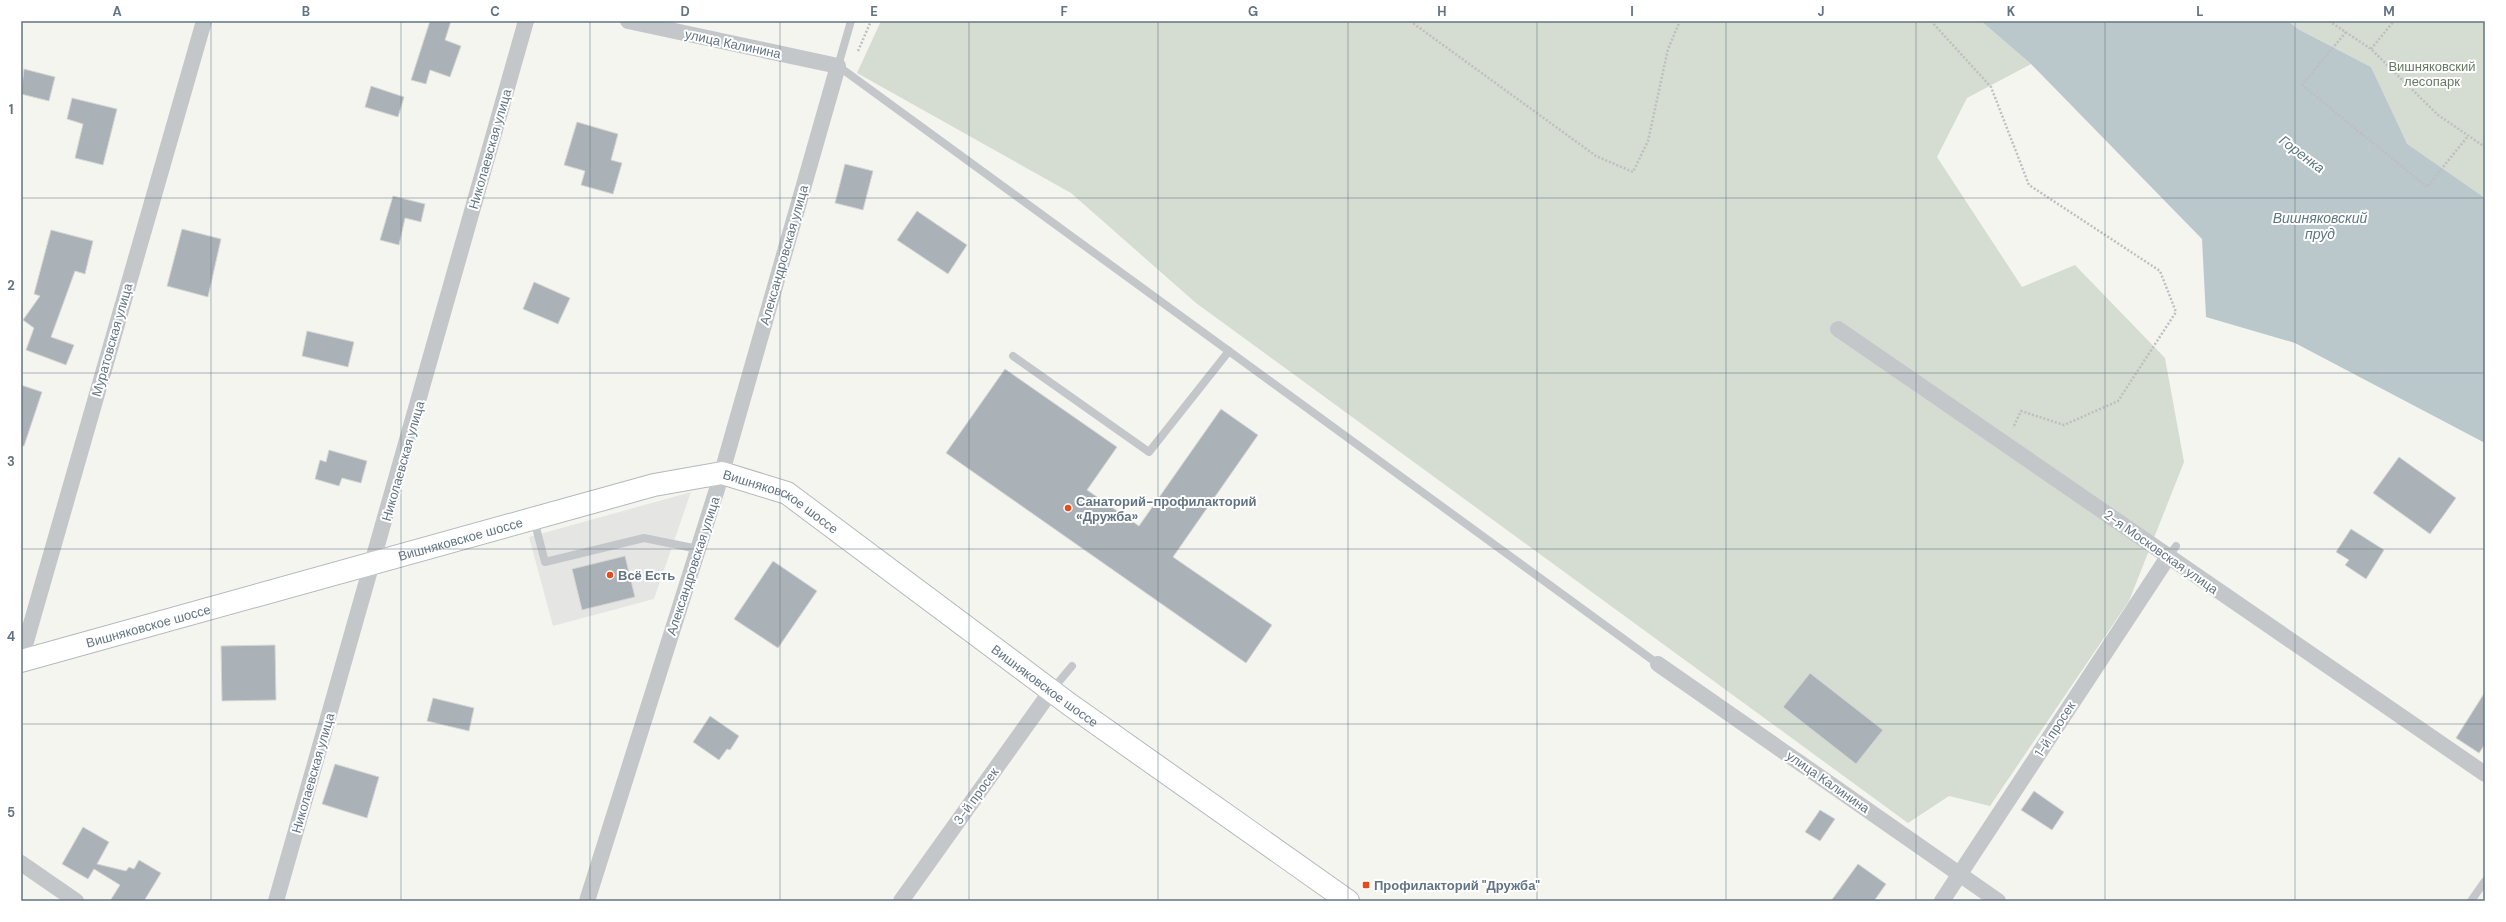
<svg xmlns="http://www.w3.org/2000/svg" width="2506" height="922" font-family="'DM Sans',sans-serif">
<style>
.built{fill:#e5e6e4}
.green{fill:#d5dcd1}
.water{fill:#bac7cb}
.building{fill:#aab2b7;stroke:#d6d6d3}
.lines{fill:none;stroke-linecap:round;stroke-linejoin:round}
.secondary-casing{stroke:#b3b9bd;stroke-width:24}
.path{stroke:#bdbfc1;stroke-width:2.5;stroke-dasharray:2 2;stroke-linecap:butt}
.lane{stroke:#c4c7ca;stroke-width:8}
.street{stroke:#c4c7ca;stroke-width:16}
.secondary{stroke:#fff;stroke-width:22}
.grid{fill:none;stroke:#627483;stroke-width:1;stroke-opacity:0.55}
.poi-dot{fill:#ea4b1a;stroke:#fff;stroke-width:1.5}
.labels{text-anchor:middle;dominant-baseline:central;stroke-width:4;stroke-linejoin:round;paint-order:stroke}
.street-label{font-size:13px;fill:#627483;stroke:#fff}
.park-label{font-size:13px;fill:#667961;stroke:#fff}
.poi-label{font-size:13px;font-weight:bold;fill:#627483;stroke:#fff;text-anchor:start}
.water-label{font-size:14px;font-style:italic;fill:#5d7780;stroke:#fff}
.neatline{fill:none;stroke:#627483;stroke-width:1.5}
.grid-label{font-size:13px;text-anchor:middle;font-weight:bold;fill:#627483}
</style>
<rect width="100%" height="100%" fill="#f5f5f0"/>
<polygon class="built" points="691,492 654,599 553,626 529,537"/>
<g class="green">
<polygon points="881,21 1981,21 2031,64 1967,98 1937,157 2022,287 2075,265 2165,358 2184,462 2129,601 1990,806 1949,796 1908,823 1196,303 1071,193 857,73"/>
<polygon points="2288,21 2485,21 2485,198 2406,144 2371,67 2298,29"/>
</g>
<polygon class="water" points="1981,21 2288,21 2298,29 2371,67 2407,144 2485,198 2485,443 2295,343 2206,317 2202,239 2031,64"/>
<g class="building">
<polygon points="430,21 451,21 445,40 461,46 450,77 430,70 426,84 411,80"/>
<polygon points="24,69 55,77 49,101 21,94"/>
<polygon points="371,86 404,97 398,117 365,107"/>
<polygon points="72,98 117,109 103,165 75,158 83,124 67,119"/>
<polygon points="577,122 618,134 611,160 622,163 613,194 581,185 585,171 564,165"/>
<polygon points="845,164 873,171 863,210 835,203"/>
<polygon points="393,196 425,204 421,222 405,218 399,245 380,240"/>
<polygon points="917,211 967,245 948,274 897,240"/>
<polygon points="182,229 221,239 208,297 167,286"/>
<polygon points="51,230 93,241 85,274 75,271 51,337 74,345 66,365 26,350 34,328 23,320 40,296 34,294"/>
<polygon points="534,282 570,298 558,324 523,309"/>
<polygon points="307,331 354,342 348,367 302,356"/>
<polygon points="1005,369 1117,447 1087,490 1139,526 1221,409 1258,435 1173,557 1272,625 1246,663 946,453"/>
<polygon points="21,385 42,392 24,446 21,446"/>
<polygon points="329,450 367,461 361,483 342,478 339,486 315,479 320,460 326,462"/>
<polygon points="2399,457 2456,498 2430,534 2373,493"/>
<polygon points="2351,529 2384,550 2366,579 2345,565 2349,560 2336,552"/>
<polygon points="625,556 635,597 582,610 572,569"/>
<polygon points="773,561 817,591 778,648 734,619"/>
<polygon points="275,645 276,700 222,701 221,646"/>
<polygon points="1810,673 1883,730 1856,764 1783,707"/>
<polygon points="2485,692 2485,744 2479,753 2456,738"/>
<polygon points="433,698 474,708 469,731 427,721"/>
<polygon points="710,716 739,736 730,750 727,749 719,760 693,742"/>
<polygon points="335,764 379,777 367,818 322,804"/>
<polygon points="2034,791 2064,812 2052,830 2021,810"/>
<polygon points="1820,810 1835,819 1820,841 1805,832"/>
<polygon points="83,827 109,842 97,864 126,871 129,867 134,869 139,860 161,873 144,901 110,901 120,885 94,869 88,879 62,864"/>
<polygon points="1858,864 1886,884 1874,901 1831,901"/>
</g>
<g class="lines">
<defs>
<g id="secondary">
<path id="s1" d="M21,661L654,485L722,473L787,493L1069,704L1348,901"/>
</g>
</defs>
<use href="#secondary" class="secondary-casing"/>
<g class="path">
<polyline points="1410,21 1596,156 1633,172 1648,141 1668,49 1680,21"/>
<polyline points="1931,21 1991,87 2029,185 2160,271 2176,312 2118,401 2064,425 2021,411 2013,428"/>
<polyline points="2329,21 2371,49 2438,115 2485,147"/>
<polyline points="2346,32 2302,85 2427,187 2468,136"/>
<polyline points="2371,49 2394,21"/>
<polyline points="858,51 871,21"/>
</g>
<g class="lane">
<polyline points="851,21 838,66 1658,664"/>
<polyline points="1013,356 1149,452 1229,351"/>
<polyline points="534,520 545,562 644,538 698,549"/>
<polyline points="2168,557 2176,546"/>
<polyline points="1052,690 1072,666"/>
<polyline points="2471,901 2485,881"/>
</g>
<g class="street">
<polyline points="1838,329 2485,774"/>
<polyline points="21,659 204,21"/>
<polyline points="1658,664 1998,901"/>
<polyline points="21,863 76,901"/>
<polyline points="276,901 526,21"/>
<polyline points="587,901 718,486 838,66 628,21"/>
<polyline points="901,901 1051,691"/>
<polyline points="1942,901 2168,557"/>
</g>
<use href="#secondary" class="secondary"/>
</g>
<path class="grid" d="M211,21V901M401,21V901M590,21V901M780,21V901M969,21V901M1158,21V901M1348,21V901M1537,21V901M1726,21V901M1916,21V901M2105,21V901M2295,21V901M21,198H2485M21,373H2485M21,549H2485M21,724H2485"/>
<g class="poi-dot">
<circle cx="1068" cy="508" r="4"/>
<circle cx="610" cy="575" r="4"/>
<rect x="1362" y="881" width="8" height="8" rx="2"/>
</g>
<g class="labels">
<g class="street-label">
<text transform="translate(733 44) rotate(12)">улица Калинина</text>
<text transform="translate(490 149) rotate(-74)">Николаевская улица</text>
<text transform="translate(784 255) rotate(-74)">Александровская улица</text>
<text transform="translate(112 340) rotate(-74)">Муратовская улица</text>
<text transform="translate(403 461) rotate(-74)">Николаевская улица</text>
<text stroke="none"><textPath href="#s1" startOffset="792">Вишняковское шоссе</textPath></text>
<text stroke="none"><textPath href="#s1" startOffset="456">Вишняковское шоссе</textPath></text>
<text transform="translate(2161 552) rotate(35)">2-я Московская улица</text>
<text transform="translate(693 566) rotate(-72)">Александровская улица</text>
<text stroke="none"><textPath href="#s1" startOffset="132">Вишняковское шоссе</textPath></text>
<text stroke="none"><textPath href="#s1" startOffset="1116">Вишняковское шоссе</textPath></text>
<text transform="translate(2055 729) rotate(-57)">1-й просек</text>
<text transform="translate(313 773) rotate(-74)">Николаевская улица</text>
<text transform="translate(1828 782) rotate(35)">улица Калинина</text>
<text transform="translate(976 796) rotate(-54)">3-й просек</text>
</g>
<g class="park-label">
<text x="2432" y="66">Вишняковский<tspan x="2432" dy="15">лесопарк</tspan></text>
</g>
<g class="poi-label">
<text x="1076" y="501">Санаторий-профилакторий<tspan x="1076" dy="15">«Дружба»</tspan></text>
<text x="618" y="575">Всё Есть</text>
<text x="1374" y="885">Профилакторий "Дружба"</text>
</g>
<g class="water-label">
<text transform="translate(2302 154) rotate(37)">Горенка</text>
<text x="2320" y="218">Вишняковский<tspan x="2320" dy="16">пруд</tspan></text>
</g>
</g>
<rect width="2506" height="922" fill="none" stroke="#ffffff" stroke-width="44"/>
<rect x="22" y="22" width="2462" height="878" class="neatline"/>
<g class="grid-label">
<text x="117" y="16">A</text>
<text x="306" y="16">B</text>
<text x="495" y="16">C</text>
<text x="685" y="16">D</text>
<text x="874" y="16">E</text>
<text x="1064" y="16">F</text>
<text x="1253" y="16">G</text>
<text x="1442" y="16">H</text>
<text x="1632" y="16">I</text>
<text x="1821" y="16">J</text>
<text x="2011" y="16">K</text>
<text x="2200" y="16">L</text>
<text x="2389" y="16">M</text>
<text x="11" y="114">1</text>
<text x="11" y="290">2</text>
<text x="11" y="466">3</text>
<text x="11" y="641">4</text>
<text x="11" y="817">5</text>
</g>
</svg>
